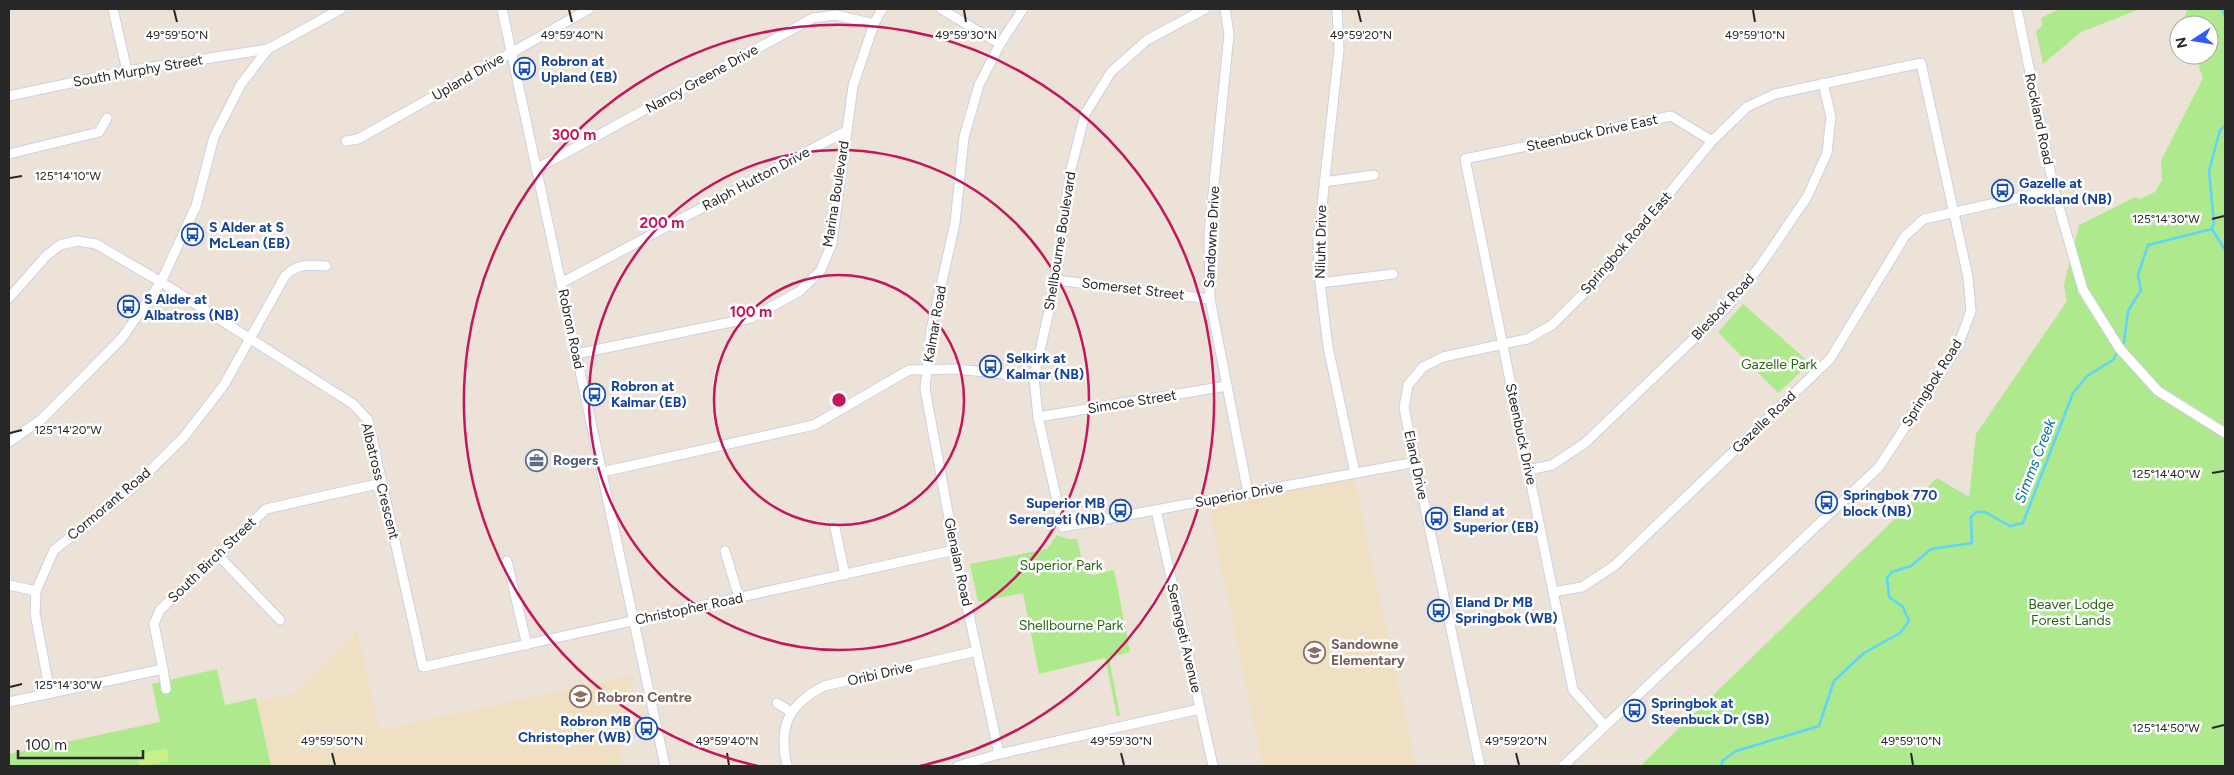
<svg xmlns="http://www.w3.org/2000/svg" width="2234" height="775" font-family="Figtree,sans-serif">
<style>
.education{fill:#f0e0c3}
.green{fill:#aee98d}
.pitch{fill:#c7f287}
.lines{fill:none;stroke-linecap:round;stroke-linejoin:round}
.stream{stroke:#5dd4fa;stroke-width:2.5}
.minor-casing{stroke:#ccd1e2;stroke-width:11}
.minor{stroke:#fff;stroke-width:9}
.ticks{fill:none;stroke:#272727;stroke-width:2}
.ring{fill:none;stroke:#c2185b;stroke-width:2.5}
.labels{text-anchor:middle;dominant-baseline:central;stroke-width:5;stroke-linejoin:round;paint-order:stroke}
.transit-label{font-size:14px;font-weight:bold;fill:#164399;stroke:#fff;text-anchor:start}
.street-label{font-size:14px;fill:#272727;stroke:#fff}
.park-label{font-size:14px;fill:#266912;stroke:#fff}
.service-label{font-size:14px;font-weight:bold;fill:#4e5e75;stroke:#fff;text-anchor:start}
.education-label{font-size:14px;font-weight:bold;fill:#785e54;stroke:#fff;text-anchor:start}
.water-label{font-size:15px;font-style:italic;fill:#006ea2;stroke:#fff}
.ticks-label{font-size:12px;text-anchor:middle;fill:#272727;stroke:#fff;stroke-width:5;stroke-linejoin:round;paint-order:stroke}
.centre{fill:#c2185b;stroke:#fff;stroke-width:2.5}
.ring-label{font-size:15px;text-anchor:middle;font-weight:bold;fill:#c2185b;stroke:#fff;stroke-width:5;stroke-linejoin:round;paint-order:stroke}
</style>
<rect width="100%" height="100%" fill="#ece2d7"/>
<g class="education">
<polygon points="1353,474 1416,766 1263,766 1207,500"/>
<polygon points="357,630 380,730 633,675 618,766 271,766 257,701 296,693"/>
</g>
<g class="green">
<polygon points="2059,9 2140,9 2081,32 2043,64 2036,31 2042,26 2041,18"/>
<polygon points="2187,9 2225,9 2225,766 1640,766 1937,478 1969,497 1976,434 2067,301 2064,285 2079,225 2135,197 2140,199 2155,192 2162,180 2161,161 2203,78 2195,55 2209,55 2209,25 2185,25 2184,21"/>
<polygon points="1743,304 1810,363 1778,393 1718,332"/>
<polygon points="1057,535 1068,539 1077,539 1085,573 1093,575 1113,570 1115,574 1130,652 1109,658 1120,715 1117,716 1105,658 1039,674 1023,593 978,602 970,564 1047,549"/>
<polygon points="217,669 225,705 256,698 271,766 9,766 9,754 160,722 152,684"/>
</g>
<polygon class="pitch" points="167,748 169,761 140,766 138,754"/>
<g class="lines">
<g class="stream">
<polyline points="2222,9 2225,17"/>
<polyline points="2212,229 2214,223 2209,171 2220,130 2225,126"/>
<polyline points="2212,229 2225,250"/>
<polyline points="2121,347 2124,342 2128,311 2141,290 2138,275 2148,245 2212,229"/>
<polyline points="1722,766 1722,761 1736,751 1819,726 1834,681 1864,653 1900,633 1909,621 1903,607 1889,597 1887,578 1892,572 1911,566 1931,549 1972,543 1971,517 1976,512 1985,512 2010,526 2023,523 2073,393 2087,376 2113,360 2118,351"/>
</g>
<defs>
<g id="minor">
<polyline points="113,9 127,71"/>
<polyline points="502,9 665,766"/>
<polyline points="941,9 1000,44"/>
<polyline points="1205,9 1147,40 1111,72 1085,114 1071,169 1056,280 1034,377 1038,417 1063,527 1416,462"/>
<polyline points="1225,9 1229,34 1209,234 1210,299 1248,493"/>
<polyline points="1337,9 1339,49 1318,242 1320,283 1328,347 1355,473"/>
<polyline points="2017,9 2054,190 2083,290 2120,349 2158,391 2225,433"/>
<polyline points="9,96 127,71 268,49"/>
<polyline points="346,141 358,139 589,9"/>
<polyline points="9,154 99,132 107,118"/>
<polyline points="536,169 813,18 836,15 874,24"/>
<polyline points="1324,182 1374,175"/>
<polyline points="1056,280 1210,299"/>
<polyline points="561,283 846,131"/>
<polyline points="1320,283 1393,274"/>
<polyline points="9,298 46,256 60,245 77,241 96,244 161,282 353,404 368,420 423,667 955,550"/>
<polyline points="576,354 751,318 800,291 821,270 832,243 853,86 874,24 882,9"/>
<polyline points="1038,417 1227,386"/>
<polyline points="9,442 42,419 122,338 161,282 196,206 214,137 241,84 268,49 341,9"/>
<polyline points="1528,470 1552,465 1585,443 1725,309 1760,266 1807,197 1827,153 1831,117 1823,83"/>
<polyline points="602,472 814,425 909,370 956,369 1034,377"/>
<polyline points="1156,510 1213,766"/>
<polyline points="835,528 845,575"/>
<polyline points="725,551 739,598"/>
<polyline points="218,555 280,620"/>
<polyline points="507,561 527,645"/>
<polyline points="9,585 36,591"/>
<polyline points="1553,592 1582,587 1614,566 1830,359 1905,236 1924,219 2054,190"/>
<polyline points="163,669 166,689"/>
<path d="M50,693L35,613L36,591L54,550L128,492L183,438L224,385L285,276C298,263 308,265 326,266"/>
<polyline points="9,702 163,669 154,624 160,610 266,509 382,483"/>
<polyline points="777,703 791,712"/>
<polyline points="1605,726 1573,690 1465,159 1671,116 1712,141"/>
<polyline points="999,754 955,550 925,389 931,330 955,223 964,137 979,85 1000,44 1023,9"/>
<path d="M787,766C778,726 788,705 824,686L977,651"/>
<polyline points="958,766 999,754 1200,709"/>
<polyline points="1480,766 1404,408 1408,385 1423,367 1443,357 1527,339 1552,325 1605,272 1712,141 1747,107 1775,94 1921,63 1968,277 1971,311 1958,346 1879,467 1563,766"/>
</g>
</defs>
<use href="#minor" class="minor-casing"/>
<use href="#minor" class="minor"/>
</g>
<path class="ticks" d="M174,10L177,22M569,10L572,22M964,10L966,22M1358,10L1361,22M1753,10L1755,22M10,178L22,176M2212,219L2224,216M10,433L22,430M2212,473L2224,471M10,687L22,684M2212,728L2224,725M332,753L335,765M727,753L729,765M1121,753L1124,765M1516,753L1519,765M1911,753L1913,765"/>
<g class="ring">
<circle cx="839" cy="400" r="125"/>
<circle cx="839" cy="400" r="250"/>
<path d="M758 766A375 375 0 1 1 920 766"/>
</g>
<defs>
<symbol id="bus-ring" viewBox="-11 -11 22 22"><circle r="9.5" fill="#fff" stroke="#1a4fb4" stroke-width="1.5"/><path d="M-5-6H5V4H4V6H2V4H-2V6H-4V4H-5ZM-3.5-4V0h7V-4ZM-3.5 1.2v1.5H-2V1.2ZM2 1.2v1.5H3.5V1.2Z" fill="#1a4fb4"/></symbol>
<symbol id="office-ring" viewBox="-11 -11 22 22"><circle r="9.5" fill="#fff" stroke="#5c6f8a" stroke-width="1.5"/><path d="M-6-3h4V-5.5h4V-3h4V5H-6ZM-1-4.5V-3h2v-1.5ZM-6 0V1H6V0Z" fill="#5c6f8a"/></symbol>
<symbol id="school-ring" viewBox="-11 -11 22 22"><circle r="9.5" fill="#fff" stroke="#8d6e63" stroke-width="1.5"/><path d="M0-5L7-2L0 1L-7-2ZM-4 1L0 2.5L4 1V4Q0 6-4 4Z" fill="#8d6e63"/></symbol>
</defs>
<g fill-rule="evenodd">
<use href="#bus-ring" x="512" y="56" width="25" height="25"/>
<use href="#bus-ring" x="1990" y="178" width="25" height="25"/>
<use href="#bus-ring" x="180" y="222" width="25" height="25"/>
<use href="#bus-ring" x="116" y="294" width="25" height="25"/>
<use href="#bus-ring" x="978" y="354" width="25" height="25"/>
<use href="#bus-ring" x="582" y="382" width="25" height="25"/>
<use href="#office-ring" x="524" y="448" width="25" height="25"/>
<use href="#bus-ring" x="1814" y="490" width="25" height="25"/>
<use href="#bus-ring" x="1108" y="498" width="25" height="25"/>
<use href="#bus-ring" x="1424" y="506" width="25" height="25"/>
<use href="#bus-ring" x="1426" y="598" width="25" height="25"/>
<use href="#school-ring" x="1302" y="640" width="25" height="25"/>
<use href="#school-ring" x="568" y="684" width="25" height="25"/>
<use href="#bus-ring" x="1622" y="698" width="25" height="25"/>
<use href="#bus-ring" x="634" y="716" width="25" height="25"/>
</g>
<g class="labels">
<g class="transit-label">
<text x="541" y="61">Robron at<tspan x="541" dy="16">Upland (EB)</tspan></text>
<text x="2019" y="183">Gazelle at<tspan x="2019" dy="16">Rockland (NB)</tspan></text>
<text x="209" y="227">S Alder at S<tspan x="209" dy="16">McLean (EB)</tspan></text>
<text x="144" y="299">S Alder at<tspan x="144" dy="16">Albatross (NB)</tspan></text>
<text x="1006" y="358">Selkirk at<tspan x="1006" dy="16">Kalmar (NB)</tspan></text>
<text x="611" y="386">Robron at<tspan x="611" dy="16">Kalmar (EB)</tspan></text>
<text x="1843" y="495">Springbok 770<tspan x="1843" dy="16">block (NB)</tspan></text>
<text x="1105" y="503" text-anchor="end">Superior MB<tspan x="1105" dy="16">Serengeti (NB)</tspan></text>
<text x="1453" y="511">Eland at<tspan x="1453" dy="16">Superior (EB)</tspan></text>
<text x="1455" y="602">Eland Dr MB<tspan x="1455" dy="16">Springbok (WB)</tspan></text>
<text x="1651" y="703">Springbok at<tspan x="1651" dy="16">Steenbuck Dr (SB)</tspan></text>
<text x="631" y="721" text-anchor="end">Robron MB<tspan x="631" dy="16">Christopher (WB)</tspan></text>
</g>
<g class="street-label">
<text transform="translate(138 71) rotate(-10)">South Murphy Street</text>
<text transform="translate(468 77) rotate(-30)">Upland Drive</text>
<text transform="translate(702 79) rotate(-29)">Nancy Greene Drive</text>
<text transform="translate(2039 119) rotate(78)">Rockland Road</text>
<text transform="translate(1592 133) rotate(-12)">Steenbuck Drive East</text>
<text transform="translate(756 179) rotate(-28)">Ralph Hutton Drive</text>
<text transform="translate(836 194) rotate(-81)">Marina Boulevard</text>
<text transform="translate(1212 237) rotate(-87)">Sandowne Drive</text>
<text transform="translate(1060 241) rotate(-81)">Shellbourne Boulevard</text>
<text transform="translate(1321 242) rotate(-89)">Niluht Drive</text>
<text transform="translate(1626 243) rotate(-49)">Springbok Road East</text>
<text transform="translate(1133 289) rotate(7)">Somerset Street</text>
<text transform="translate(1723 307) rotate(-47)">Blesbok Road</text>
<text transform="translate(935 324) rotate(-80)">Kalmar Road</text>
<text transform="translate(571 329) rotate(78)">Robron Road</text>
<text transform="translate(1932 383) rotate(-58)">Springbok Road</text>
<text transform="translate(1132 402) rotate(-9)">Simcoe Street</text>
<text transform="translate(1764 422) rotate(-44)">Gazelle Road</text>
<text transform="translate(1521 434) rotate(78)">Steenbuck Drive</text>
<text transform="translate(1416 465) rotate(78)">Eland Drive</text>
<text transform="translate(380 481) rotate(76)">Albatross Crescent</text>
<text transform="translate(1239 495) rotate(-10)">Superior Drive</text>
<text transform="translate(109 504) rotate(-40)">Cormorant Road</text>
<text transform="translate(212 560) rotate(-44)">South Birch Street</text>
<text transform="translate(958 562) rotate(78)">Glenalan Road</text>
<text transform="translate(689 609) rotate(-12)">Christopher Road</text>
<text transform="translate(1184 638) rotate(77)">Serengeti Avenue</text>
<text transform="translate(880 674) rotate(-13)">Oribi Drive</text>
</g>
<g class="park-label">
<text x="1779" y="364">Gazelle Park</text>
<text x="1061" y="565">Superior Park</text>
<text x="2071" y="604">Beaver Lodge<tspan x="2071" dy="16">Forest Lands</tspan></text>
<text x="1071" y="625">Shellbourne Park</text>
</g>
<g class="service-label">
<text x="553" y="460">Rogers</text>
</g>
<g class="education-label">
<text x="1331" y="644">Sandowne<tspan x="1331" dy="16">Elementary</tspan></text>
<text x="597" y="697">Robron Centre</text>
</g>
<g class="water-label">
<text transform="translate(2035 461) rotate(-69)">Simms Creek</text>
</g>
</g>
<g class="ticks-label">
<text x="177" y="39">49°59'50"N</text>
<text x="572" y="39">49°59'40"N</text>
<text x="966" y="39">49°59'30"N</text>
<text x="1361" y="39">49°59'20"N</text>
<text x="1755" y="39">49°59'10"N</text>
<text x="68" y="180">125°14'10"W</text>
<text x="2166" y="223">125°14'30"W</text>
<text x="68" y="434">125°14'20"W</text>
<text x="2166" y="478">125°14'40"W</text>
<text x="68" y="689">125°14'30"W</text>
<text x="2166" y="732">125°14'50"W</text>
<text x="332" y="745">49°59'50"N</text>
<text x="727" y="745">49°59'40"N</text>
<text x="1121" y="745">49°59'30"N</text>
<text x="1516" y="745">49°59'20"N</text>
<text x="1911" y="745">49°59'10"N</text>
</g>
<circle cx="839" cy="400" r="8" class="centre"/>
<g class="ring-label">
<text x="574" y="140">300 m</text>
<text x="662" y="228">200 m</text>
<text x="751" y="317">100 m</text>
</g>
<rect width="2234" height="775" fill="none" stroke="#272727" stroke-width="20"/>
<g transform="translate(2194 40) rotate(258)"><circle r="24" fill="#ffffff" stroke="#a9a9a9"/>
<path d="M0-4L9 19L0 12L-9 19Z" fill="#305cff"/>
<text y="-8" font-size="14" font-weight="bold" text-anchor="middle" fill="#272727">N</text>
</g>
<path d="M18 750v8h125v-8" fill="none" stroke="#272727" stroke-width="2.5"/>
<text x="25" y="750" font-size="15" fill="#272727" stroke="#ffffff" stroke-width="4" paint-order="stroke">100 m</text>
</svg>
